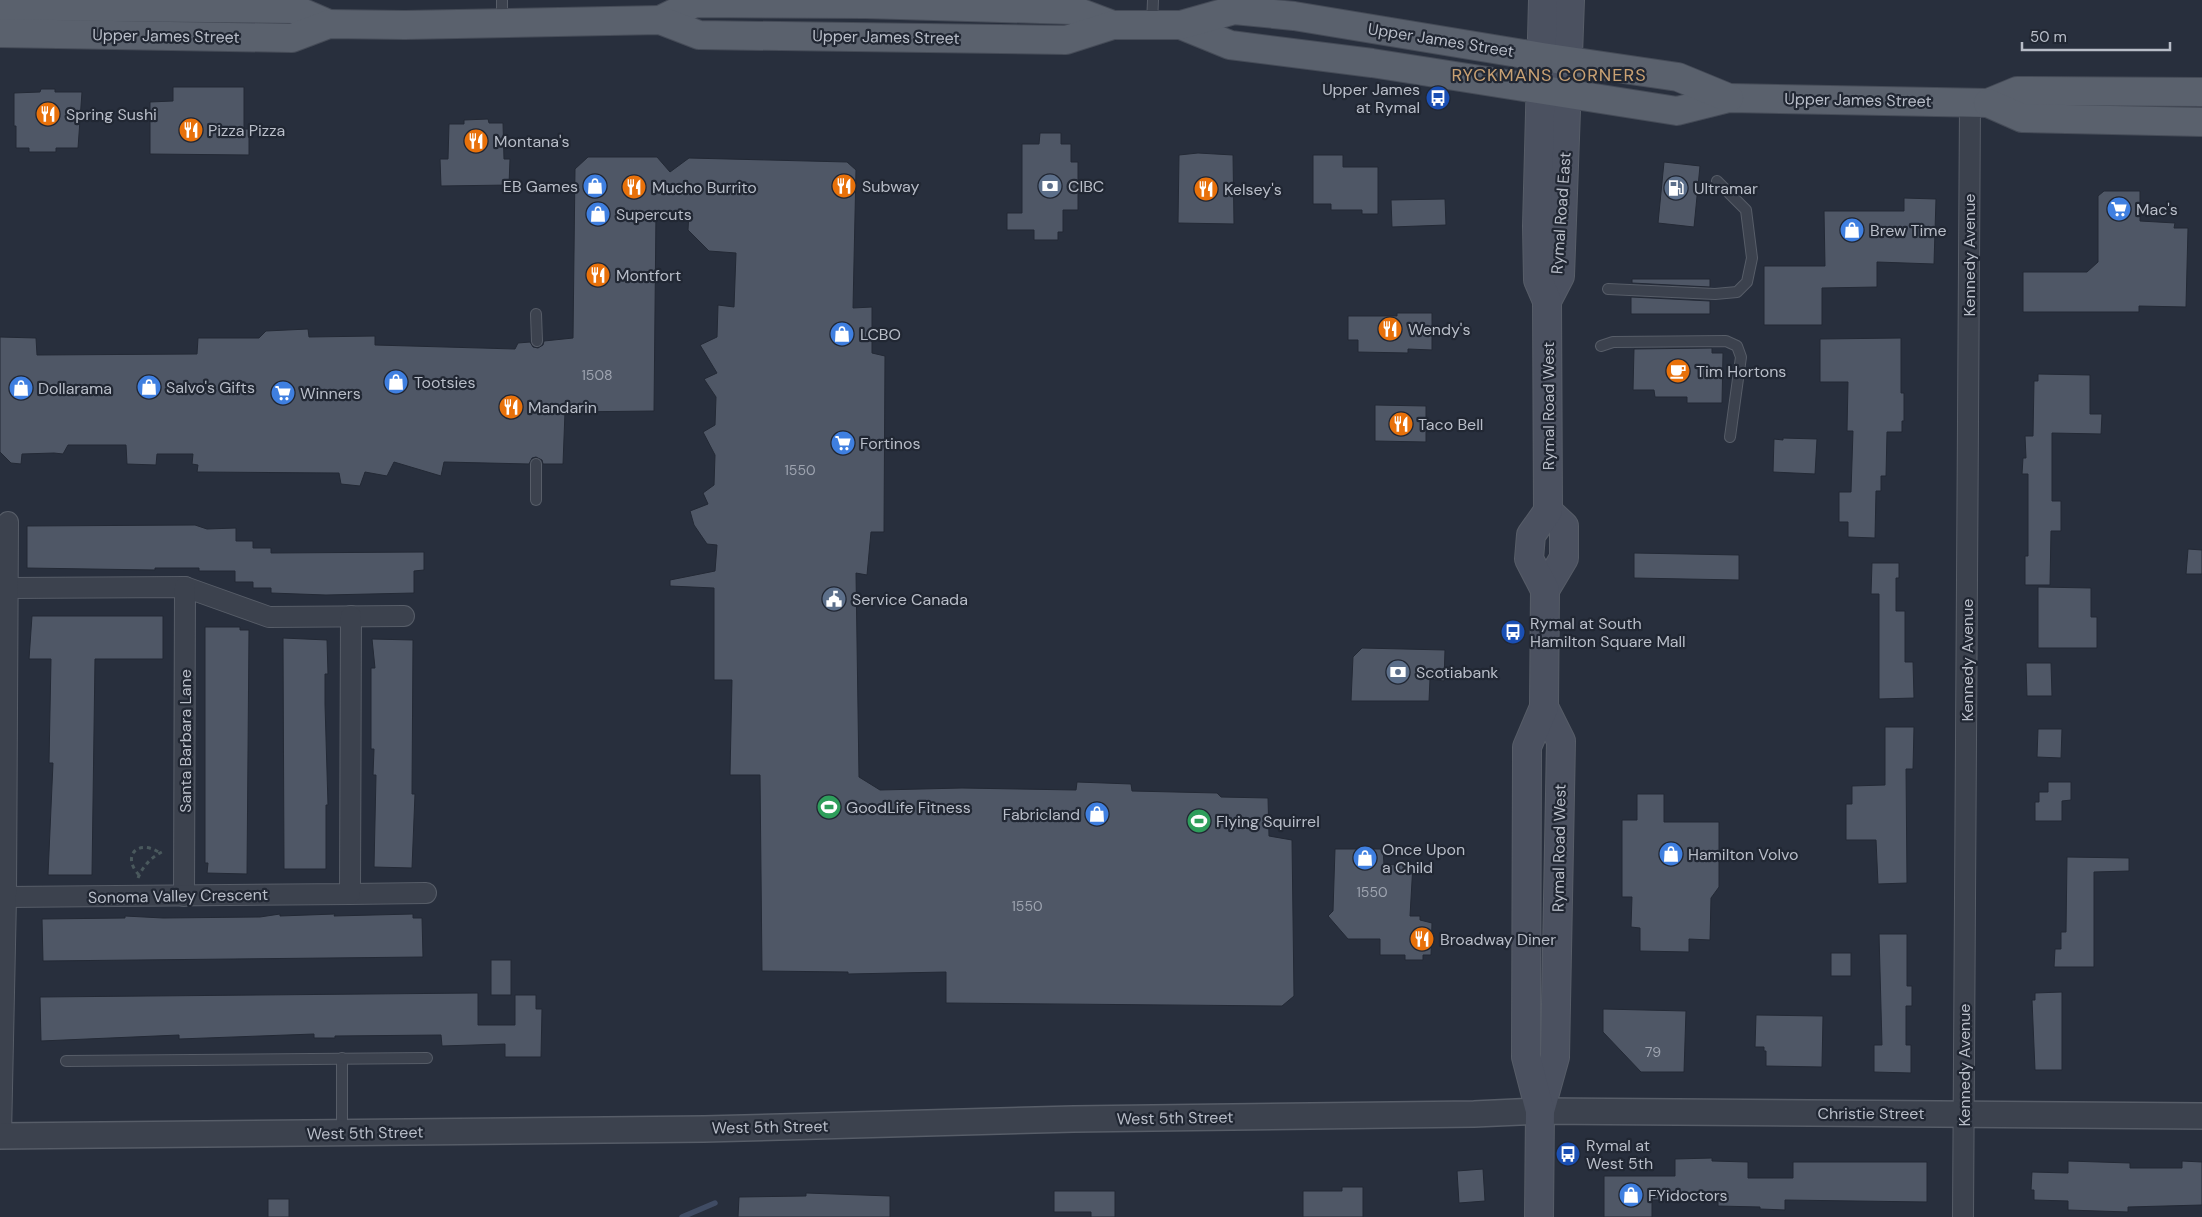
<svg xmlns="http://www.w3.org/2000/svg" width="2202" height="1217" font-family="'DM Sans',sans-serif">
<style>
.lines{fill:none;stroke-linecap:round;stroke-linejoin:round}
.stream{stroke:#404c64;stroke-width:5.5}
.building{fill:#4f5766;stroke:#232935}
.service-casing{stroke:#575d68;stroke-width:12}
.minor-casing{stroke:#575d68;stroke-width:22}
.tertiary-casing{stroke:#575d68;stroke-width:28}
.secondary-casing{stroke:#575d68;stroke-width:30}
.primary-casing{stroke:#454b57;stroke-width:30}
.path{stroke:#4a595d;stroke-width:3;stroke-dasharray:4 4;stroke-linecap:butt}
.service{stroke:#3c424e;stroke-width:10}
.minor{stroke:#3c424e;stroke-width:20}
.tertiary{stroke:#3c424e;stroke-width:25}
.secondary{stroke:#4b5160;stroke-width:28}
.primary{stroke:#5a616d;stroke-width:28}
.labels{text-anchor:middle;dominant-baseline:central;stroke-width:4.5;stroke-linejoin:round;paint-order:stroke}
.number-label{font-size:14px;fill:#9ea4b0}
.street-label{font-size:16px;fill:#b8bdc8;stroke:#212733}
.poi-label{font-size:16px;fill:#b8bdc8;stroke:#212733;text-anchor:start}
.neighbourhood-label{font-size:18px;letter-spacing:1px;fill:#c9a173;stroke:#212733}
</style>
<rect width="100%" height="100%" fill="#282f3d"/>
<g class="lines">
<polyline class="stream" points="682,1217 715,1203"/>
</g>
<g class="building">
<polygon points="173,87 244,87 244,129 249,129 249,155 150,154 150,102 173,101"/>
<polygon points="41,89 55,89 55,92 82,92 78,148 56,148 56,152 29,152 29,148 16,148 16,126 14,126 14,93 40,92"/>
<polygon points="488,119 489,123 503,123 504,159 510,159 509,185 441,186 440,159 448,159 449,124 464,124 464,120"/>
<polygon points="1040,133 1061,133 1061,144 1071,144 1071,162 1078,162 1078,210 1063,210 1063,232 1058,232 1058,240 1034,240 1034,230 1007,230 1007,213 1022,213 1022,144 1039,144"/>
<polygon points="1198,153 1233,155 1234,224 1178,223 1179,155"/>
<polygon points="1313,155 1343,155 1343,167 1378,167 1378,214 1362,214 1362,210 1331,210 1331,204 1313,204"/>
<polygon points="588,157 657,157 670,172 689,158 847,162 856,170 853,308 872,307 872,353 885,356 884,532 871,532 867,575 856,573 859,777 880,790 962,788 1076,790 1077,782 1131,784 1132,791 1217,793 1221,797 1268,798 1269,836 1292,840 1294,996 1282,1006 946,1003 946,972 848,974 848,972 762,971 760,775 730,775 732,680 714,680 714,588 670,586 670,580 715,571 717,545 707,544 694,525 690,511 708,504 703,493 714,485 715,455 703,432 715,425 716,397 704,379 717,373 700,345 717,337 718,305 734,307 736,253 709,251 688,230 689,212 656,212 654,411 565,412 563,464 543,464 542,460 536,457 532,458 529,464 444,462 441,476 394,462 387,476 365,472 360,486 341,484 339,473 197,472 198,465 192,464 193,454 157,454 156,465 127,464 126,445 68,445 63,454 54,453 22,454 21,464 11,463 0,452 0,337 36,338 37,355 197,354 198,338 259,338 266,331 308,329 309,337 375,336 375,345 515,349 518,343 530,342 533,347 538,348 543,345 544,341 573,338 575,169"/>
<polygon points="1664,162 1700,166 1694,227 1658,223"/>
<polygon points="2104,191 2140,191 2140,221 2175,223 2174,228 2188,228 2186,307 2139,306 2139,312 2023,312 2023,272 2087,272 2098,262 2098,196"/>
<polygon points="1904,198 1936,199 1934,264 1877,262 1877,287 1822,288 1822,325 1764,325 1764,266 1825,266 1824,211 1904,211"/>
<polygon points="1445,199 1446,225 1392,227 1391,200"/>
<polygon points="1632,279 1710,279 1710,287 1632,283"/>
<polygon points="1631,297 1710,301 1710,314 1631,314"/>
<polygon points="1397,313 1432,313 1432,350 1408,349 1408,353 1358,352 1358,340 1348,340 1348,316 1397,316"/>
<polygon points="1901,338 1901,393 1904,393 1904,421 1902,421 1902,432 1887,432 1886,476 1881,476 1881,491 1876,491 1875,538 1848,537 1848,522 1839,522 1839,492 1851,492 1853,431 1847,431 1848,382 1820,382 1820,339"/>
<polygon points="1712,348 1712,353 1723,353 1722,403 1687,403 1687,397 1655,397 1654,390 1633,390 1634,349"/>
<polygon points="2038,374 2090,375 2090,414 2102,414 2101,434 2052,433 2052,501 2061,501 2061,531 2051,531 2050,585 2025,585 2025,556 2028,556 2028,474 2022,474 2023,458 2026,458 2025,436 2033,436 2034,381 2038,381"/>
<polygon points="1375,405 1426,406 1426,442 1375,441"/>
<polygon points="1783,438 1817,439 1815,474 1773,472 1774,439 1783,440"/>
<polygon points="195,525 207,529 236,528 236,541 253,541 253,548 271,548 271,553 424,552 424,570 414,571 414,593 326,595 271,593 271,588 253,588 253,582 235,582 235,571 199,571 199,568 155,568 155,570 27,568 27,526"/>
<polygon points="2188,549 2202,550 2202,574 2186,574"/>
<polygon points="1634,553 1739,555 1739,580 1634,578"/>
<polygon points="1872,563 1899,563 1899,578 1896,578 1896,611 1905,611 1905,662 1913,662 1914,698 1879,699 1879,594 1871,594"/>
<polygon points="2038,587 2091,588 2091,617 2097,617 2097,648 2038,648"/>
<polygon points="32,616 163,616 163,659 95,659 92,875 48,875 53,763 49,763 51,659 29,659"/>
<polygon points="205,627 240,627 240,630 249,630 247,874 207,873 208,863 205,863"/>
<polygon points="283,638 327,640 328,674 325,674 325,704 328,805 326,805 326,869 284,869"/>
<polygon points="372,639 413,640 412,794 415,794 412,868 374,867 376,775 373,775 374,749 371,749 371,668 375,668"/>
<polygon points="1362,648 1445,650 1444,681 1430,679 1429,701 1351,701 1353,657"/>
<polygon points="2026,663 2051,663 2052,696 2027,696"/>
<polygon points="1885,727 1914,727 1913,769 1906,769 1907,883 1878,884 1876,840 1846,840 1846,804 1852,804 1852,786 1885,785"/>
<polygon points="2038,729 2062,729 2061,758 2037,757"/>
<polygon points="2048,782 2071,782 2071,800 2062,801 2062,821 2035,821 2035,802 2039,802 2039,792 2048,792"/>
<polygon points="1637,794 1664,794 1664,822 1719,822 1719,887 1711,898 1710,940 1689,939 1689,952 1640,951 1640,928 1631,927 1632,897 1622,897 1622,820 1637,820"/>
<polygon points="1335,849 1383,849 1384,865 1413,864 1410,916 1420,916 1420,920 1432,923 1431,955 1423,955 1423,960 1405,960 1405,955 1380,955 1380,939 1348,939 1328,916 1333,911"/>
<polygon points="2067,857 2129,858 2129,871 2094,872 2094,967 2054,967 2055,949 2061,949 2061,932 2066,932"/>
<polygon points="280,914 280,916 335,914 334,916 413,914 413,918 422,918 423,957 43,961 42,919 125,918 125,916 163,918 260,917"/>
<polygon points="1879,934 1907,934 1907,986 1912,986 1912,1006 1906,1006 1906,1045 1911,1045 1911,1073 1874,1072 1874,1045 1882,1045"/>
<rect x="1831" y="953" width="20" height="23"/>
<rect x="491" y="960" width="20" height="35"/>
<polygon points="2062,992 2062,1070 2035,1070 2032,1000 2035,1000 2035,993"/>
<polygon points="478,993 478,1025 515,1025 515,995 536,995 536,1009 542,1009 541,1057 505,1057 505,1044 442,1046 441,1035 335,1036 335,1038 314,1038 314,1034 179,1039 179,1035 41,1041 40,997"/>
<polygon points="1603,1009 1686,1011 1684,1072 1641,1072 1603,1032"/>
<polygon points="1756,1015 1823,1016 1822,1067 1766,1066 1766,1051 1764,1051 1764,1047 1755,1047"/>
<polygon points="1712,1158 1712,1161 1748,1162 1748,1178 1793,1178 1793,1162 1927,1162 1927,1202 1785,1200 1785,1210 1760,1209 1760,1207 1718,1206 1718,1192 1662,1194 1662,1200 1652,1200 1652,1217 1604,1217 1604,1176 1675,1176 1675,1159"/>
<polygon points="2068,1161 2130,1163 2130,1168 2182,1168 2182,1161 2202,1162 2202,1205 2128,1207 2128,1212 2068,1210 2068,1201 2034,1200 2034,1190 2031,1190 2032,1172 2068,1173"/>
<polygon points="1483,1169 1485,1201 1459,1203 1457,1171"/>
<polygon points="1342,1187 1363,1187 1363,1217 1303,1217 1303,1191 1342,1191"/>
<polygon points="1054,1191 1115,1191 1115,1217 1091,1217 1091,1212 1054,1212"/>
<polygon points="806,1193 890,1196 890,1217 738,1217 739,1197 806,1196"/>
<rect x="268" y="1199" width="21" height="18"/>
</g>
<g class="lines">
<defs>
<g id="service">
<polyline points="502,21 502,0"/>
<polyline points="1152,24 1153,0"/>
<polyline points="1608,289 1715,294 1737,292 1747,282 1752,258 1746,210 1717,181"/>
<polyline points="536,314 537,341"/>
<polyline points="1601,346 1613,342 1726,341 1737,346 1741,357 1730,437"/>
<polyline points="536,500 536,464"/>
<polyline points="342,1058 342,1133"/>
<polyline points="66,1061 427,1058"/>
</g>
<g id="minor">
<polyline points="8,588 185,587 269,617 404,616"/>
<polyline points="350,894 426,893"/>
<polyline points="184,896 185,587"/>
<polyline points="6,897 350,894 351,616"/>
<polyline points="1,1136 6,897 8,522"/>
<polyline points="1963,1217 1970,103"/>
</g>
<polyline id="tertiary" points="0,1136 704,1129 1074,1119 1474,1114 1540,1111 2202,1116"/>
<g id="secondary">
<polyline points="1547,301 1560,276 1570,0"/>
<polyline points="1545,590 1564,558 1564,526 1548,511"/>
<polyline points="1540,1111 1555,1057 1561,741 1544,707"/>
<polyline points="1539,1217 1540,1111 1526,1057 1527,760 1527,747 1544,707 1545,590 1529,559 1531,535 1548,511 1547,301 1538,280 1537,226 1543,0"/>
</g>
<g id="primary">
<polyline points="0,6 294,9 329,24"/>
<polyline points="660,20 695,3 865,4 1073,10 1113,25"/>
<polyline points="1181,25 1230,45 1372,63 1677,111 1729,98 1988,103 2017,91 2202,92"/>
<polyline points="0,33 292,38 329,24 405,25 660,20 699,35 1066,40 1113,25 1181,25 1234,10 1294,16 1542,57 1678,77 1729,98"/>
<polyline points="1988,103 2022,118 2202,122"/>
</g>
</defs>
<use href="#service" class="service-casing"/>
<use href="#minor" class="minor-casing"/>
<use href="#tertiary" class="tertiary-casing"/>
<use href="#secondary" class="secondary-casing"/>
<use href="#primary" class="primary-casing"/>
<g class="path">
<path d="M139,875C121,856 138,838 160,853"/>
<path d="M138,878C143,866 152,856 164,851"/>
</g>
<use href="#service" class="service"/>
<use href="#minor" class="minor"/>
<use href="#tertiary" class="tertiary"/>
<use href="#secondary" class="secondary"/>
<use href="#primary" class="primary"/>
</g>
<defs>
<symbol id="bus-disc" viewBox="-11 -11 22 22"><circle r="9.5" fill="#1a4fb4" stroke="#212733"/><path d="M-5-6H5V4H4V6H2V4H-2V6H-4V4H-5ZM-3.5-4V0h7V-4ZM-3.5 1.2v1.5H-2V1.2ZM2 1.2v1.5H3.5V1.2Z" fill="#fff"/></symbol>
<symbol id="restaurant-disc" viewBox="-11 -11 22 22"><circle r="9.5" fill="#e8710a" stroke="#212733"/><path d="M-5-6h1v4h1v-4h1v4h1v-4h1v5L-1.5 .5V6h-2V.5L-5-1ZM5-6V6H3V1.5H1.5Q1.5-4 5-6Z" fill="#fff"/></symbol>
<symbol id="shop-disc" viewBox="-11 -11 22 22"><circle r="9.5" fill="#3f7fe0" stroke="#212733"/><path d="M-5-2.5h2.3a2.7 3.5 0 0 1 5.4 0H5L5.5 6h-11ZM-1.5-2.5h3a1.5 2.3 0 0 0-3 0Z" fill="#fff"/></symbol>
<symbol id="bank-disc" viewBox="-11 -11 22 22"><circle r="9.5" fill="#5c6f8a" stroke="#212733"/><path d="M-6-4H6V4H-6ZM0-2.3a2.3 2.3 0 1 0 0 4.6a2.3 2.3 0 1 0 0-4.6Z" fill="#fff"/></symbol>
<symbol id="fuel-disc" viewBox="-11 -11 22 22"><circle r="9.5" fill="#5c6f8a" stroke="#212733"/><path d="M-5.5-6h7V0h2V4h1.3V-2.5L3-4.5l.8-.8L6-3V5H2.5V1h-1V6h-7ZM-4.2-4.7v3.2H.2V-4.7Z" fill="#fff"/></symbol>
<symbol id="supermarket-disc" viewBox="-11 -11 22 22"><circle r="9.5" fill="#3f7fe0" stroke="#212733"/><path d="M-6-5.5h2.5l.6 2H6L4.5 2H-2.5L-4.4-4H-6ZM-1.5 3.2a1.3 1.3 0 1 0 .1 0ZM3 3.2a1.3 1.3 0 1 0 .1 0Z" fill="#fff"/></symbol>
<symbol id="cafe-disc" viewBox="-11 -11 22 22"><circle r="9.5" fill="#e8710a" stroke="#212733"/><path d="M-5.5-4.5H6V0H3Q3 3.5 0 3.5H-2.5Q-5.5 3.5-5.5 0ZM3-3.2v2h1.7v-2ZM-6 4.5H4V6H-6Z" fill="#fff"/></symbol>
<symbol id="civic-disc" viewBox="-11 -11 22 22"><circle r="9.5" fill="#5c6f8a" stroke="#212733"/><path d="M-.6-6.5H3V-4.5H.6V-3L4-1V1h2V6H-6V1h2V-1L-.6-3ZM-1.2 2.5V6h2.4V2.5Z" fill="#fff"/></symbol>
<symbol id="stadium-disc" viewBox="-11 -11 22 22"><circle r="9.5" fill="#2e9e5b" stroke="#212733"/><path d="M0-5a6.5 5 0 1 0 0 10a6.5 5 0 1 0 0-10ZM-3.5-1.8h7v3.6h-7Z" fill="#fff"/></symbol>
</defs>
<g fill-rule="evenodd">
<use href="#bus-disc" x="1424" y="84" width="28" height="28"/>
<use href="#restaurant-disc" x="34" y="100" width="28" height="28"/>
<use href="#restaurant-disc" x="177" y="116" width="28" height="28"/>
<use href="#restaurant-disc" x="462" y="127" width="28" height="28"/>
<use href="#shop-disc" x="581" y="172" width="28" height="28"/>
<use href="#restaurant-disc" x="830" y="172" width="28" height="28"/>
<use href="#bank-disc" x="1036" y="172" width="28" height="28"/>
<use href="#restaurant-disc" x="620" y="173" width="28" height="28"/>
<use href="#fuel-disc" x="1662" y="174" width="28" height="28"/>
<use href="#restaurant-disc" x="1192" y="175" width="28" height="28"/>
<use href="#supermarket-disc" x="2105" y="195" width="28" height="28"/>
<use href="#shop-disc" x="584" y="200" width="28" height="28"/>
<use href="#shop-disc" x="1838" y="216" width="28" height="28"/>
<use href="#restaurant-disc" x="584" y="261" width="28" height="28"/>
<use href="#restaurant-disc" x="1376" y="315" width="28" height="28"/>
<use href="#shop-disc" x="828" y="320" width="28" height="28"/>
<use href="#cafe-disc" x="1664" y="357" width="28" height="28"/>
<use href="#shop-disc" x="382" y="368" width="28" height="28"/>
<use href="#shop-disc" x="135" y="373" width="28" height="28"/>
<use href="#shop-disc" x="7" y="374" width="28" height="28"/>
<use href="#supermarket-disc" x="269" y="379" width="28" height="28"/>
<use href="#restaurant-disc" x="497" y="393" width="28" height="28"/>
<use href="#restaurant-disc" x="1387" y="410" width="28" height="28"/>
<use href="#supermarket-disc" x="829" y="429" width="28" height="28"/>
<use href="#civic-disc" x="820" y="585" width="28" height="28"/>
<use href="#bus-disc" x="1499" y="618" width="28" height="28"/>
<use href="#bank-disc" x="1384" y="658" width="28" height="28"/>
<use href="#stadium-disc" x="815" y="793" width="28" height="28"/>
<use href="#shop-disc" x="1083" y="800" width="28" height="28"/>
<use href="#stadium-disc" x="1185" y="807" width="28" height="28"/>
<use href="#shop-disc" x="1657" y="840" width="28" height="28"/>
<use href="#shop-disc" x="1351" y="844" width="28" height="28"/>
<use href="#restaurant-disc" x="1408" y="925" width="28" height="28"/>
<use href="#bus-disc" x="1554" y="1140" width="28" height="28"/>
<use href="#shop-disc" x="1617" y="1181" width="28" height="28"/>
</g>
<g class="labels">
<g class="number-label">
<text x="597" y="375">1508</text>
<text x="800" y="470">1550</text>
<text x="1372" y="892">1550</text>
<text x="1027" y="906">1550</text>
<text x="1653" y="1052">79</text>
</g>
<g class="street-label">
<text transform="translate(166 36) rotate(1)">Upper James Street</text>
<text transform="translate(886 37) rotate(1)">Upper James Street</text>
<text transform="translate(1441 40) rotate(9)">Upper James Street</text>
<text transform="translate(1858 100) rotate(1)">Upper James Street</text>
<text transform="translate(1561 213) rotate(-86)">Rymal Road East</text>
<text transform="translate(1969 255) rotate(-90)">Kennedy Avenue</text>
<text transform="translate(1548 406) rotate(-90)">Rymal Road West</text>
<text transform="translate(1967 660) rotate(-90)">Kennedy Avenue</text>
<text transform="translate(185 741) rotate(-90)">Santa Barbara Lane</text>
<text transform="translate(1559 848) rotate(-89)">Rymal Road West</text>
<text transform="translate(178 896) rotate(-1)">Sonoma Valley Crescent</text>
<text transform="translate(1964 1065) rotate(-90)">Kennedy Avenue</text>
<text x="1871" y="1113">Christie Street</text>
<text transform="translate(1175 1118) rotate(-1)">West 5th Street</text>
<text transform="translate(770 1127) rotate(-1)">West 5th Street</text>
<text transform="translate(365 1133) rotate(-1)">West 5th Street</text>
</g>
<g class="poi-label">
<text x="1420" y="89" text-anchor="end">Upper James<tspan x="1420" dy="18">at Rymal</tspan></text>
<text x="66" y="114">Spring Sushi</text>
<text x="208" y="130">Pizza Pizza</text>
<text x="494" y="141">Montana's</text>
<text x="578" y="186" text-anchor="end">EB Games</text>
<text x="862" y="186">Subway</text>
<text x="1068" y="186">CIBC</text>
<text x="652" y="187">Mucho Burrito</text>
<text x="1694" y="188">Ultramar</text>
<text x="1224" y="189">Kelsey's</text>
<text x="2136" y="209">Mac's</text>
<text x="616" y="214">Supercuts</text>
<text x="1870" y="230">Brew Time</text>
<text x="616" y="275">Montfort</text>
<text x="1408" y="329">Wendy's</text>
<text x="860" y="334">LCBO</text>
<text x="1696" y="371">Tim Hortons</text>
<text x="414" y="382">Tootsies</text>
<text x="166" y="387">Salvo's Gifts</text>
<text x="38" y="388">Dollarama</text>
<text x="300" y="393">Winners</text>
<text x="528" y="407">Mandarin</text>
<text x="1418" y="424">Taco Bell</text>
<text x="860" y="443">Fortinos</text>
<text x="852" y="599">Service Canada</text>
<text x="1530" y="623">Rymal at South<tspan x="1530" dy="18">Hamilton Square Mall</tspan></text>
<text x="1416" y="672">Scotiabank</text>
<text x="846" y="807">GoodLife Fitness</text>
<text x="1080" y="814" text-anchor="end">Fabricland</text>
<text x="1216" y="821">Flying Squirrel</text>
<text x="1382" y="849">Once Upon<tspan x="1382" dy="18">a Child</tspan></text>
<text x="1688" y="854">Hamilton Volvo</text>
<text x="1440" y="939">Broadway Diner</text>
<text x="1586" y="1145">Rymal at<tspan x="1586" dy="18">West 5th</tspan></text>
<text x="1648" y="1195">FYidoctors</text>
</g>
<g class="neighbourhood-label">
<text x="1549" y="75">RYCKMANS CORNERS</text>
</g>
</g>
<path d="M2022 42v8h148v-8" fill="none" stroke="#b8bdc8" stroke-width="2.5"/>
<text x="2030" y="42" font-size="15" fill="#b8bdc8" stroke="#212733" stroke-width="4" paint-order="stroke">50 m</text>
</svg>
